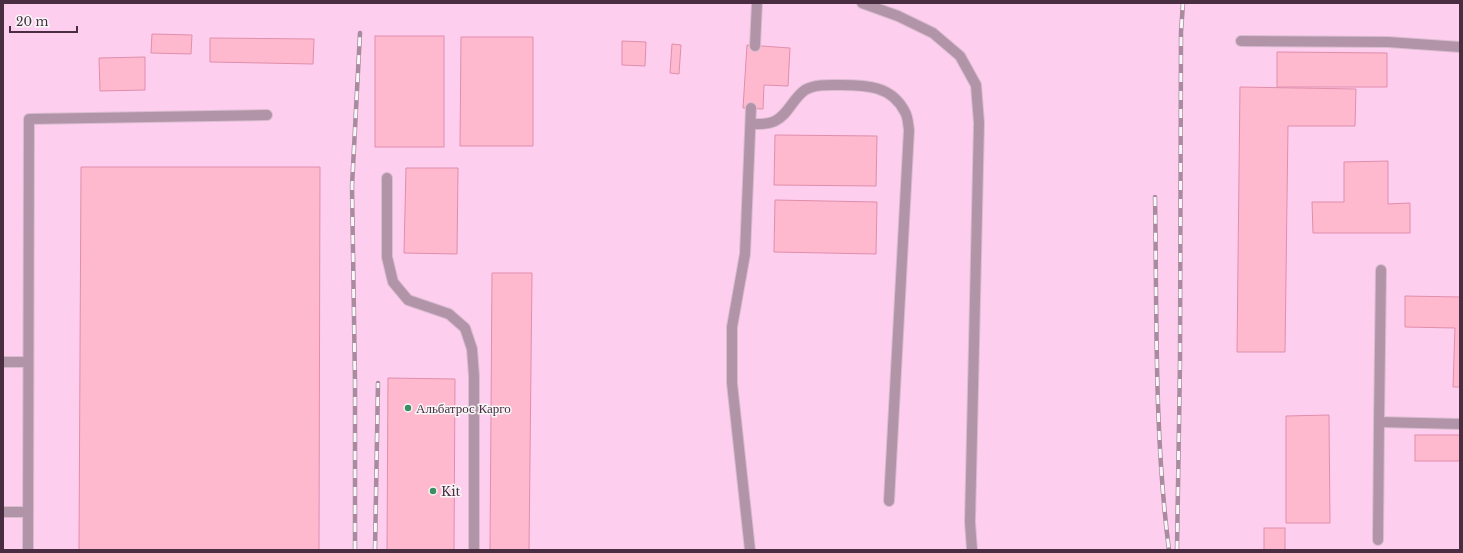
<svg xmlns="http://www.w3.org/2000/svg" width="1463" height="553" font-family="'Libre Baskerville',serif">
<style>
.built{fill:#feceef}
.building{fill:#feb9cf;stroke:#e08eab}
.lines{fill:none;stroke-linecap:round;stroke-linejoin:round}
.lane-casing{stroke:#d9bcd0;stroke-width:12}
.lane{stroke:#b294a8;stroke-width:10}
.rail-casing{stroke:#a88b9f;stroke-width:4.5}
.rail{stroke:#f7f7f7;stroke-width:3;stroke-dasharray:9;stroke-linecap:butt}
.poi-dot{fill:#3b9063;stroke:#f7f7f7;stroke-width:1.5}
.labels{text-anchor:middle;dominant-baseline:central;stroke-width:3;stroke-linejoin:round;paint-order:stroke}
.poi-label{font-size:13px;fill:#492d41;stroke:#f7f7f7;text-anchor:start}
</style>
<rect width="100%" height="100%" fill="#fde0f4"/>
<rect class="built" x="3" y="3" width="1457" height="547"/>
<g class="building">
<polygon points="152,34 192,35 191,54 151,53"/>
<rect x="375" y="36" width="69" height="111"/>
<polygon points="461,37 533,37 533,146 460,146"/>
<polygon points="210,38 314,39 313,64 210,62"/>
<polygon points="622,41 646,42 645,66 622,65"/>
<polygon points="672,44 681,45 679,74 670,73"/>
<polygon points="747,45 790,48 788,86 764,85 763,109 743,108"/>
<polygon points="1277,52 1387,53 1387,87 1277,87"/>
<polygon points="145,57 145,90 100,91 99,58"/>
<polygon points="1240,87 1356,89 1355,126 1288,126 1285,352 1237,352"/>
<polygon points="775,135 877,136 876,186 774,185"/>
<polygon points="1388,161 1388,204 1410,203 1410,233 1313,233 1312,202 1344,202 1344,162"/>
<polygon points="81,167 320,167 319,550 79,550"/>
<polygon points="406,168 458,168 457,254 404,253"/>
<polygon points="775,200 877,202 876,254 774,252"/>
<polygon points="492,273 532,273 529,550 490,550"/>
<polygon points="1405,296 1460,297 1460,387 1453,387 1455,328 1405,327"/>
<polygon points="388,378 455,379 454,550 387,550"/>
<polygon points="1329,415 1330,523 1286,523 1286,416"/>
<rect x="1415" y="435" width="45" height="26"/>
<rect x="1264" y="528" width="21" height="22"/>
</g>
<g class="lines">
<defs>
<g id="lane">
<polyline points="862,3 898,16 933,33 960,56 976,85 979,123 970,522 972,550"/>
<polyline points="1241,41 1388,42 1460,47"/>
<polyline points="755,46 757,3"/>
<path d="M751,124C759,124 767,125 775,121C788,115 793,98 805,90C815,84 829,85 841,85C867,85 892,86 905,112C908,117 908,124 909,130L889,501"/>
<polyline points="387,178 387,257 393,282 408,300 449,314 465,328 472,349 474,376 474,550"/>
<polyline points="1381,270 1379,422 1460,424"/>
<polyline points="3,362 28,362"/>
<polyline points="3,512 28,512"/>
<polyline points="1378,540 1379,422"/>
<polyline points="28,550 29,119 267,115"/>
<polyline points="750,550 732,383 732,327 745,254 751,108"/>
</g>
</defs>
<use href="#lane" class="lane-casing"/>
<use href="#lane" class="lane"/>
<defs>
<g id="rail">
<path d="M1155,197C1157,313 1154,434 1169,550"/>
<polyline points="355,550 355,382 352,186 360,33"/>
<polyline points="375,550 378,383"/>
<polyline points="1177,550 1180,362 1181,32 1183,3"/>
</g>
</defs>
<use href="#rail" class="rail-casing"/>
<use href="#rail" class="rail"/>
</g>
<g class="poi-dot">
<circle cx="408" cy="408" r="4"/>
<circle cx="433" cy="491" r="4"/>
</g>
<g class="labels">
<g class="poi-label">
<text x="416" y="408">Альбатрос Карго</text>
<text x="441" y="491">Kit</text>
</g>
</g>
<rect width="1463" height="553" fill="none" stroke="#492d41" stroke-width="8"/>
<path d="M10 26v6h67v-6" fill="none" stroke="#492d41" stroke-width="2"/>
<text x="16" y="26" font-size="12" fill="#492d41" stroke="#f7f7f7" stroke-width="3" paint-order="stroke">20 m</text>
</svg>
